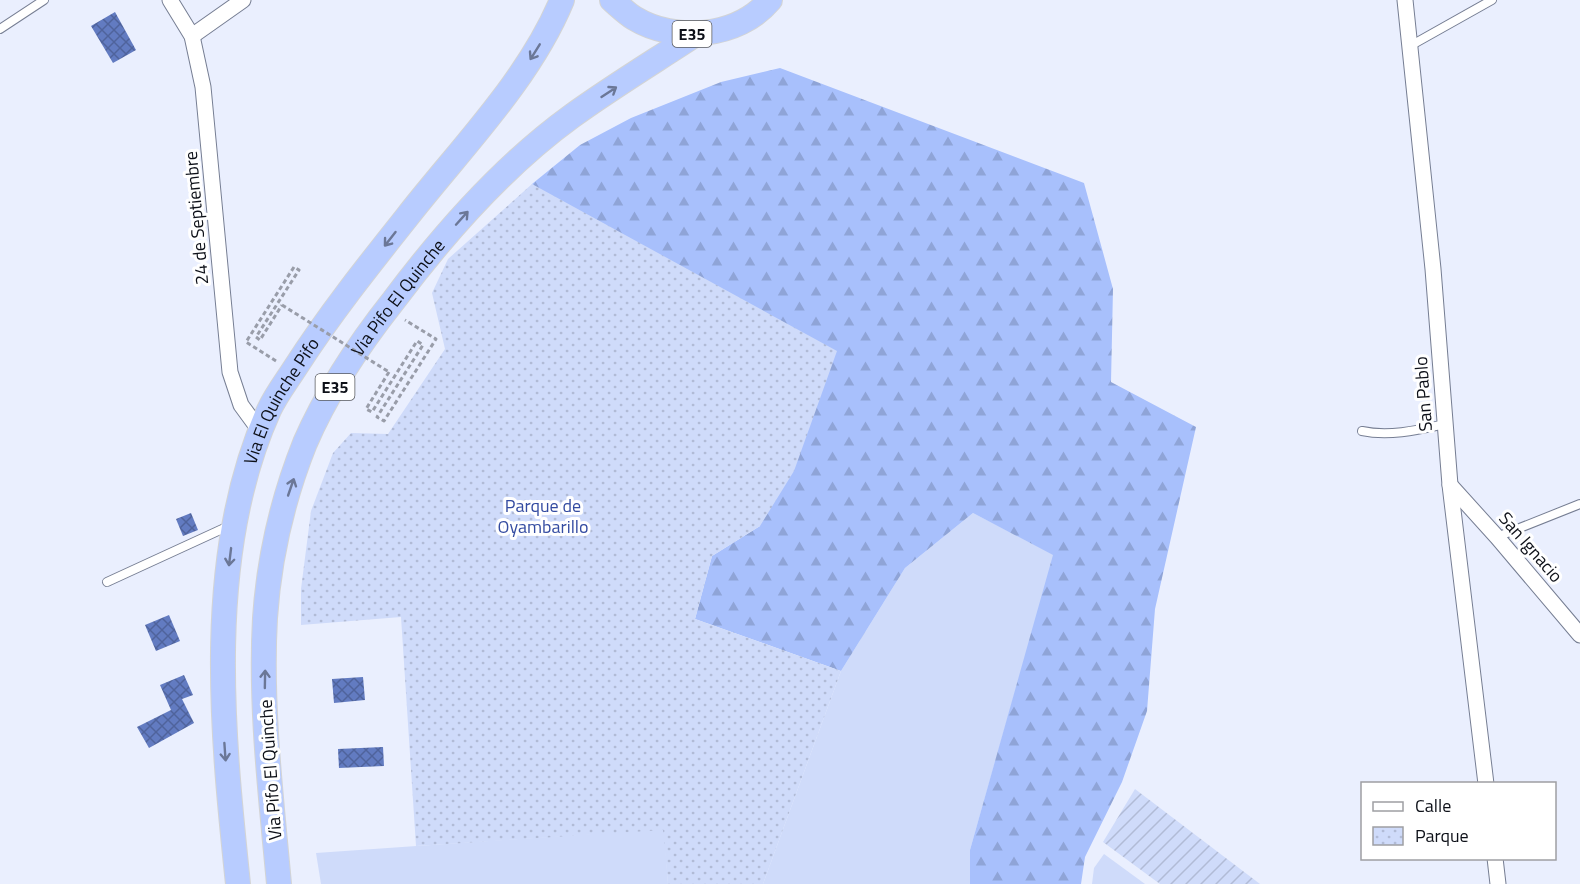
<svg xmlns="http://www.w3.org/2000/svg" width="1580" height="884" font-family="'Titillium Web',sans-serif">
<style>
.grass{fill:#cfdbfa}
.forest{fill:url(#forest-firs)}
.park{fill:url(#park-dots)}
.garden{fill:url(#garden-furrows)}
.building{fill:url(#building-cross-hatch)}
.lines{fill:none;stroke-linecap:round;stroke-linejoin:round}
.service-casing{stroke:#767e93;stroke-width:10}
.minor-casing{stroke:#767e93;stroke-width:17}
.trunk-casing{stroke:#d3d4d5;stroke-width:26}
.path{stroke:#999da9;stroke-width:3;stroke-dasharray:4.5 3;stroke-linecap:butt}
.service{stroke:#fff;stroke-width:8}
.minor{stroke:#fff;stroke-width:15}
.trunk{stroke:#b8ccff;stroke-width:24}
.path-bridge{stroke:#999da9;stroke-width:3;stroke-dasharray:4.5 3;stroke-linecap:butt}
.oneway{stroke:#6b7797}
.labels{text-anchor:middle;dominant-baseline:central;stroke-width:6;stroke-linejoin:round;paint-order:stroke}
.shield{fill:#fff;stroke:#56585d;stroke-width:1.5}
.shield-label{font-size:16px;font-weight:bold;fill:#0d1018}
.street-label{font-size:18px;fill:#0d1018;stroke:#fff}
.park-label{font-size:18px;fill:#334ba1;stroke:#fff}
</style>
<defs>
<pattern id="forest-firs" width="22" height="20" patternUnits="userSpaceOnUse" patternTransform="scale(1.5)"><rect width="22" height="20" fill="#a8c0fc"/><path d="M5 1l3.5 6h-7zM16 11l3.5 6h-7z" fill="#8fa4d7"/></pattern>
<pattern id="park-dots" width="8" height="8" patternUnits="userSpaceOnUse" patternTransform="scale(1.5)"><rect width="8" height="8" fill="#cfdbfa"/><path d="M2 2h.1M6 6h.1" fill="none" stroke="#b1bbd6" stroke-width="1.8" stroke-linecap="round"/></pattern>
<pattern id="garden-furrows" width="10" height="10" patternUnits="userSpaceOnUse" patternTransform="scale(1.5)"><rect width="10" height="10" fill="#cfdbfa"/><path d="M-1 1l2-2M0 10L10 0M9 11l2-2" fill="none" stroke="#b1bbd6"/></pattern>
<pattern id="building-cross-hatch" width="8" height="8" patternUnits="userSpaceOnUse" patternTransform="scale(1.5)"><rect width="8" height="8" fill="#627bc1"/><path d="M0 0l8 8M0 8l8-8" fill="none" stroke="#4f639c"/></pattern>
</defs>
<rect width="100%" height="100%" fill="#eaeffe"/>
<g class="grass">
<polygon points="973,513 1054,555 970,850 970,884 763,884 841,671 905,568"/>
<polygon points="664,829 668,884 321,884 316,853"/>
<polygon points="1104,854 1145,884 1092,884 1094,868"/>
</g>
<polygon class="forest" points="780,68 1084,183 1113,289 1111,382 1196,427 1155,609 1147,711 1122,782 1085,857 1081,884 970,884 970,850 1053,555 973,513 905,568 841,671 695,619 712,556 760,526 532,184 580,145 631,118 721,82"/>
<polygon class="park" points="532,184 837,351 794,471 760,526 712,556 695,619 841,671 763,884 668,884 663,830 416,846 401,617 301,625 301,589 311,511 333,453 351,433 388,434 445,349 432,293 448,259"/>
<polygon class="garden" points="1135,789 1260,884 1160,884 1103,842"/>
<g class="building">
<polygon points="115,12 136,50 113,63 91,26"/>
<polygon points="191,513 198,530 183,536 176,519"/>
<polygon points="169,615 180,641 156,651 145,625"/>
<polygon points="184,675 193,695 182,699 194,723 149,748 137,727 171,710 160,685"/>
<polygon points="363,677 365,700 334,703 332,679"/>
<polygon points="383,747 384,766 339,768 338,749"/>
</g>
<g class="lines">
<defs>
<g id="service">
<polyline points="0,29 44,0"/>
<polyline points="1410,46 1492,0"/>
<path d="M1362,431C1389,437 1418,430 1445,424"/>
<polyline points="1497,537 1580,504"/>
<polyline points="107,582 231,525"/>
</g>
<g id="minor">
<polyline points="170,0 192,36 203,87 230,372 241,405 260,431"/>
<polyline points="1405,0 1433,269 1450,485 1486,784"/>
<polyline points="192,36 243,0"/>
<polyline points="1450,485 1497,537 1580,635"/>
<polyline points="1495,858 1498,884"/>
</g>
<g id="trunk">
<path d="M612,0C619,6 626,13 634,18C675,43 738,38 770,0"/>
<path id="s1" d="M238,884C222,732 204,554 269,410C276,395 286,382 295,368C329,315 368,266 407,217C460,149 529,80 562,0"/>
<path id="s2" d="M279,884C271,796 260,706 265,618C269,559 283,498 305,443C327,392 360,343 394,300C445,232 503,166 572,116C612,87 655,61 696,34"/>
</g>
</defs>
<use href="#service" class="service-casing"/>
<use href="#minor" class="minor-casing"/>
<use href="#trunk" class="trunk-casing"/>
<g class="path">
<polyline points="276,361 246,342 294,267 299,270 256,337 260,340 282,305"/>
<polyline points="389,372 366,409 372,412 417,341 423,345 377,417 384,421 436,339 405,320"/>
</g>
<use href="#service" class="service"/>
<use href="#minor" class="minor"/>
<use href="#trunk" class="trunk"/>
<polyline class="path-bridge" points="282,305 389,372"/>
</g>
<defs><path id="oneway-shaft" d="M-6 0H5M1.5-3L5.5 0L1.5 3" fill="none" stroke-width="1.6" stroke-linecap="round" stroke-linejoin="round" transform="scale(1.5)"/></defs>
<g class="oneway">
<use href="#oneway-shaft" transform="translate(535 52) rotate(122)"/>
<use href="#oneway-shaft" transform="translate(609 92) rotate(-33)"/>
<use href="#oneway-shaft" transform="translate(462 218) rotate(-48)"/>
<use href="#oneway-shaft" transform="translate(390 239) rotate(128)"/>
<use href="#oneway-shaft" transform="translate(291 487) rotate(-71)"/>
<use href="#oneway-shaft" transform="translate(230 557) rotate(97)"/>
<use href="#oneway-shaft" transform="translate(265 679) rotate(-89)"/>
<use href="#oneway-shaft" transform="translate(225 752) rotate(86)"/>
</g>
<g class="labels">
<g class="shield">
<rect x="672.5" y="21" width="39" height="26" rx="4.5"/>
<rect x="315.5" y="374" width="39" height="26" rx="4.5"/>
</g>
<g class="shield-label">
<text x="692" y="34">E35</text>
<text x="335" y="387">E35</text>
</g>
<g class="street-label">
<text transform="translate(196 218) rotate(-95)">24 de Septiembre</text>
<text stroke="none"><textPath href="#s2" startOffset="620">Via Pifo El Quinche</textPath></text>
<text transform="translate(1423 394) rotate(-94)">San Pablo</text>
<text stroke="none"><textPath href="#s1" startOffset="494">Via El Quinche Pifo</textPath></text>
<text transform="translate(1531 547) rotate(49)">San Ignacio</text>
<text transform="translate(270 770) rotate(-94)">Via Pifo El Quinche</text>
</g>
<g class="park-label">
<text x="543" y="505">Parque de<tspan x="543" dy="21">Oyambarillo</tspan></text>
</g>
</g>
<rect x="1361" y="782" width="195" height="78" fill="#ffffff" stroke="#9e9fa3" stroke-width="1.5"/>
<rect x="1373" y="802" width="30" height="9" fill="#ffffff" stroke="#9e9fa3" stroke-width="1.5"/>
<text x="1415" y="812" font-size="18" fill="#0d1018">Calle</text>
<rect x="1373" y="827" width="30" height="18" fill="url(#park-dots)" stroke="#9e9fa3" stroke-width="1.5"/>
<text x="1415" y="842" font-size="18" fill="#0d1018">Parque</text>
</svg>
